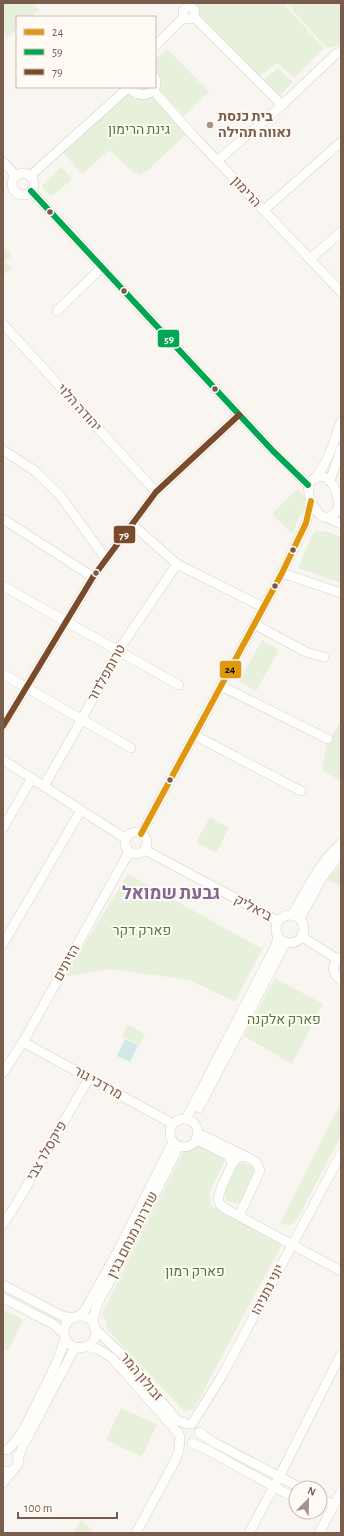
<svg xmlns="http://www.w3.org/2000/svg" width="344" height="1536" font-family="'Alegreya Sans',Heebo,sans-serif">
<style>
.green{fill:#e7f0db}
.water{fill:#d0e8ea}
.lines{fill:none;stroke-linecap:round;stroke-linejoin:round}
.minor-casing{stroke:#d7d1cb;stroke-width:10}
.minor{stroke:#fefefd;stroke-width:9}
.bus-1-casing{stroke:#fffaf3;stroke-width:9}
.bus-2-casing{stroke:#fffaf3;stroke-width:9}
.bus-3-casing{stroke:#fffaf3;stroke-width:9}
.bus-1{stroke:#de970f;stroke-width:6}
.bus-2{stroke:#00a651;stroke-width:6}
.bus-3{stroke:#7a4b2a;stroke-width:6}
.poi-dot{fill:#a69286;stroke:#fffaf3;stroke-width:1.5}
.bus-dot{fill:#7a5c4d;stroke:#fffaf3;stroke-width:1.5}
.labels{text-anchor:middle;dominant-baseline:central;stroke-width:4;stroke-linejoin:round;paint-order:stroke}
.poi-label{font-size:14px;font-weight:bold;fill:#7a5c4d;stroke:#fffaf3;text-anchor:start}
.park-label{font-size:14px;fill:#537a41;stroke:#fffaf3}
.street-label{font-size:14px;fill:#7a5c4d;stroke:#fffaf3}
.district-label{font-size:18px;font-weight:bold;fill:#846695;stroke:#fffaf3}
.line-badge{stroke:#fffaf3;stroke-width:1.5}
.badge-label{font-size:11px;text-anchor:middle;font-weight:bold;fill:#fff}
.pale-badge-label{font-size:11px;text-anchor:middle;font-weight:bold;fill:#111}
</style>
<rect width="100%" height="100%" fill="#f9f5f0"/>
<g class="green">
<polygon points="3,3 32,3 39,10 31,17 17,17 17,29 7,38 3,33"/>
<polygon points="191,3 283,3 324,48 294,78 277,63 259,76 201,18 197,5"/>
<polygon points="286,3 341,3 341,45 327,48"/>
<path d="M167,49L209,92L184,116L158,88C158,78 155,70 155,60Z"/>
<polygon points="278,68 293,82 279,97 262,81"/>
<polygon points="129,87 138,94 153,90 189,131 148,170 140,175 133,172 109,150 82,174 60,149"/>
<polygon points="61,167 72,179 51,197 41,186"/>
<polygon points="4,247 12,255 5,261 12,268 3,276"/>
<polygon points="297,489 306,498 304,507 292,534 272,514"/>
<path d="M316,531C326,531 333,532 341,538V583L298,568L313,533Z"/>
<polygon points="262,640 279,650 256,691 239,681"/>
<polygon points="341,721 341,781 322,770 327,743"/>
<polygon points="210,817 229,828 216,853 196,842"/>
<polygon points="341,866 341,886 322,878 336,870"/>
<polygon points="128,874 262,949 235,1002 190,980 109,969 64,977"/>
<polygon points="275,978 323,1004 292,1064 244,1036"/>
<polygon points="128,1025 145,1034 140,1045 122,1036"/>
<polygon points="340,1104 341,1136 297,1219 290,1225 280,1224"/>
<polygon points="198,1146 226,1158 209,1194 212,1206 282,1244 193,1410 184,1411 107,1329 106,1321 102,1314 183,1152 192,1150"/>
<polygon points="243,1163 254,1168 255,1170 240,1203 235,1204 226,1200 224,1193 238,1164"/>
<polygon points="3,1310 23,1320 8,1351 3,1348"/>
<polygon points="121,1408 157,1424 142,1457 106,1440"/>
<polygon points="81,1520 95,1533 73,1533"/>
</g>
<polygon class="water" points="125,1039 138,1045 130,1062 117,1056"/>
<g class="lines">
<defs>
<g id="minor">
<circle cx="189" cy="13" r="6"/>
<polyline points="194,17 282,105"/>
<polyline points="155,46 184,17"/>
<path d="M128,87C131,90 134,93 139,94C149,97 159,88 155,78"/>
<polyline points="153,90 189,131 341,292"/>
<polyline points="217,161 282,105 337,53 341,52"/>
<polyline points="3,162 16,176"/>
<circle cx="23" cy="184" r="11"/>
<polyline points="30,176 129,87"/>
<polyline points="31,191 273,451 308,485"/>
<polyline points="264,210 341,142"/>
<polyline points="310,259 341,232"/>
<polyline points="57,311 102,267"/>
<polyline points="3,324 156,492"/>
<polyline points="3,450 35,471 59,494 106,559"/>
<path d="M320,476C323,477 326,477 328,479C335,485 343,506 335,513C323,525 315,510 311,501C307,490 306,479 320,476Z"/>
<path d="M316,477C328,463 334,440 341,422"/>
<polyline points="330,481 341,449"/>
<polyline points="326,517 341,524"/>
<polyline points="3,519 93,577"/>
<polyline points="132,524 177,564 263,607"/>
<polyline points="282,573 341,593"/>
<polyline points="3,586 179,685"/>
<polyline points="254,624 306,652 324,657"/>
<polyline points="3,674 131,748"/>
<polyline points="221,686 328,739"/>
<polyline points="3,726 93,577 156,492 239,415"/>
<polyline points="194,735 301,791"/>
<polyline points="3,760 126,839"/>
<polyline points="44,786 82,719 118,651 177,564"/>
<polyline points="3,828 32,778"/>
<circle cx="136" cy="843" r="11"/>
<polyline points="141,834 282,573 306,523 311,501"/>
<polyline points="145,850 278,921"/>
<path d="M292,915C306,891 320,862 341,843"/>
<circle cx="290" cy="929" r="14"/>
<polyline points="300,920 301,916 322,878 341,853"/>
<polyline points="301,936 337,959"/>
<polyline points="3,944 81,810"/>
<path d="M341,957C331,963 331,974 341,980"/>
<polyline points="23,1042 173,1124"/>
<polyline points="3,1073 23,1042 129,852"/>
<polyline points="199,1108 286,942"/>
<polyline points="186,1119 276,945 278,937"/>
<circle cx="184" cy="1133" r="14"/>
<polyline points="198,1133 245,1156"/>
<polyline points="196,1139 227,1155 230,1158 232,1164"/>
<polyline points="239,1216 260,1171 256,1162 245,1156 237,1158 232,1164 222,1186 218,1198 220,1204 224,1208 341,1271"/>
<polyline points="3,1224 15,1206 89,1078"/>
<polyline points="3,1285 62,1316 73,1318"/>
<polyline points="3,1298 53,1324 64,1334"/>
<polyline points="79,1316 85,1310 114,1258 173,1142"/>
<circle cx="80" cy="1332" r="16"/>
<polyline points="94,1327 94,1316 98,1302 120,1264 179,1146"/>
<polyline points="95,1329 129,1361 177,1420 187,1424"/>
<polyline points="85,1346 98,1349 112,1358 179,1434"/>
<polyline points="192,1424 223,1374 341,1154"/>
<polyline points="199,1432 213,1442 301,1488"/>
<polyline points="192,1443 206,1449 296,1499"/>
<path d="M7,1450C24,1436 32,1411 42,1392C51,1374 61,1356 65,1337"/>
<polyline points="18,1459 22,1448 70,1357 73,1351 78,1347"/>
<path d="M3,1471H12C18,1467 20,1461 17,1455"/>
<polyline points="3,1483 12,1471"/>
<polyline points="320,1498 334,1505"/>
<polyline points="136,1533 176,1459 179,1450 180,1437"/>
<polyline points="249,1533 279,1477 341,1354"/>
<polyline points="319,1533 341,1492"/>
</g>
</defs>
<use href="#minor" class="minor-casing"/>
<use href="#minor" class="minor"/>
<defs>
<polyline id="bus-1" points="141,834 282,573 306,523 311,501"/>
<polyline id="bus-2" points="31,191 273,451 308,485"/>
<polyline id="bus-3" points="3,726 93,577 156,492 239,415"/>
</defs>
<use href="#bus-1" class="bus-1-casing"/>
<use href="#bus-2" class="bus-2-casing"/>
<use href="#bus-3" class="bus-3-casing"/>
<use href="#bus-1" class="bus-1"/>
<use href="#bus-2" class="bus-2"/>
<use href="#bus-3" class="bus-3"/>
</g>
<circle class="poi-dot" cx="210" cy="125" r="4"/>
<g class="bus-dot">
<circle cx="50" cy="212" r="3.5"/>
<circle cx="124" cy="291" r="3.5"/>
<circle cx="215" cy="389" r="3.5"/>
<circle cx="293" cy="550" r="3.5"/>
<circle cx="96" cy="573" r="3.5"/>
<circle cx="275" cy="586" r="3.5"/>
<circle cx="170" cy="780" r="3.5"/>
</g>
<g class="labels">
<g class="poi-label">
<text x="218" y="117">בית כנסת<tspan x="218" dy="16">נאווה תהילה</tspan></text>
</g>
<g class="park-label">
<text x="139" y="130">גינת הרימון</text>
<text x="142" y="931">פארק דקר</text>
<text x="284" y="1020">פארק אלקנה</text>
<text x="195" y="1272">פארק רמון</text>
</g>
<g class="street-label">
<text transform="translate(246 192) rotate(47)">הרימון</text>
<text transform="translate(79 408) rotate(48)">יהודה הלוי</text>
<text transform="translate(107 673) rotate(-61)">טרומפלדור</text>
<text transform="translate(253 908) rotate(28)">ביאליק</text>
<text transform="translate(67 963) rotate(-61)">הזיתים</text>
<text transform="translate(98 1083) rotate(29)">מרדכי גור</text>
<text transform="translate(47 1151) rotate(-60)">פיקסלר צבי</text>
<text transform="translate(133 1235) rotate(-63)">שדרות מנחם בגין</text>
<text transform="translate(268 1290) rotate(-62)">יוני נתניהו</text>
<text transform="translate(141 1377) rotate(50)">זבולון המר</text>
</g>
<g class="district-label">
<text x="171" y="894">גבעת שמואל</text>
</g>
</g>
<g class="line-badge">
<rect x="157" y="329" width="23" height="19" rx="4" fill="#00a651"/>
<rect x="113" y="525" width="23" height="19" rx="4" fill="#7a4b2a"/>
<rect x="219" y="660" width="23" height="19" rx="4" fill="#de970f"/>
</g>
<g class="badge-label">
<text x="169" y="343">59</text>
<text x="124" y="539">79</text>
</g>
<g class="pale-badge-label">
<text x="230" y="673">24</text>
</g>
<rect width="344" height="1536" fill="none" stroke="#7a5c4d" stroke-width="8"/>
<rect x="16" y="16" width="140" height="72" fill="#fffaf3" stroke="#cabbb1"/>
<rect x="24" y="29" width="20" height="6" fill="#de970f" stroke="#cabbb1"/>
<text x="52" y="36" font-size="12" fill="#7a5c4d">24</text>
<rect x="24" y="49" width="20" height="6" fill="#00a651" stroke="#cabbb1"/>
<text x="52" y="56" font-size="12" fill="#7a5c4d">59</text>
<rect x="24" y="69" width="20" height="6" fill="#7a4b2a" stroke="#cabbb1"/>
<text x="52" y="76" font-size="12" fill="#7a5c4d">79</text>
<g transform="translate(308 1500) rotate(23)"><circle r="19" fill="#fffaf3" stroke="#cabbb1"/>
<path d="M0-3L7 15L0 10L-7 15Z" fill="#a69286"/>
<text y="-6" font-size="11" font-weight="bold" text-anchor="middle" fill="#7a5c4d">N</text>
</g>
<path d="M18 1512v6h99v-6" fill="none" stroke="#7a5c4d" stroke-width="2"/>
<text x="24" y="1512" font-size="12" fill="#7a5c4d" stroke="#fffaf3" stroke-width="3" paint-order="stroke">100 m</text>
</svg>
